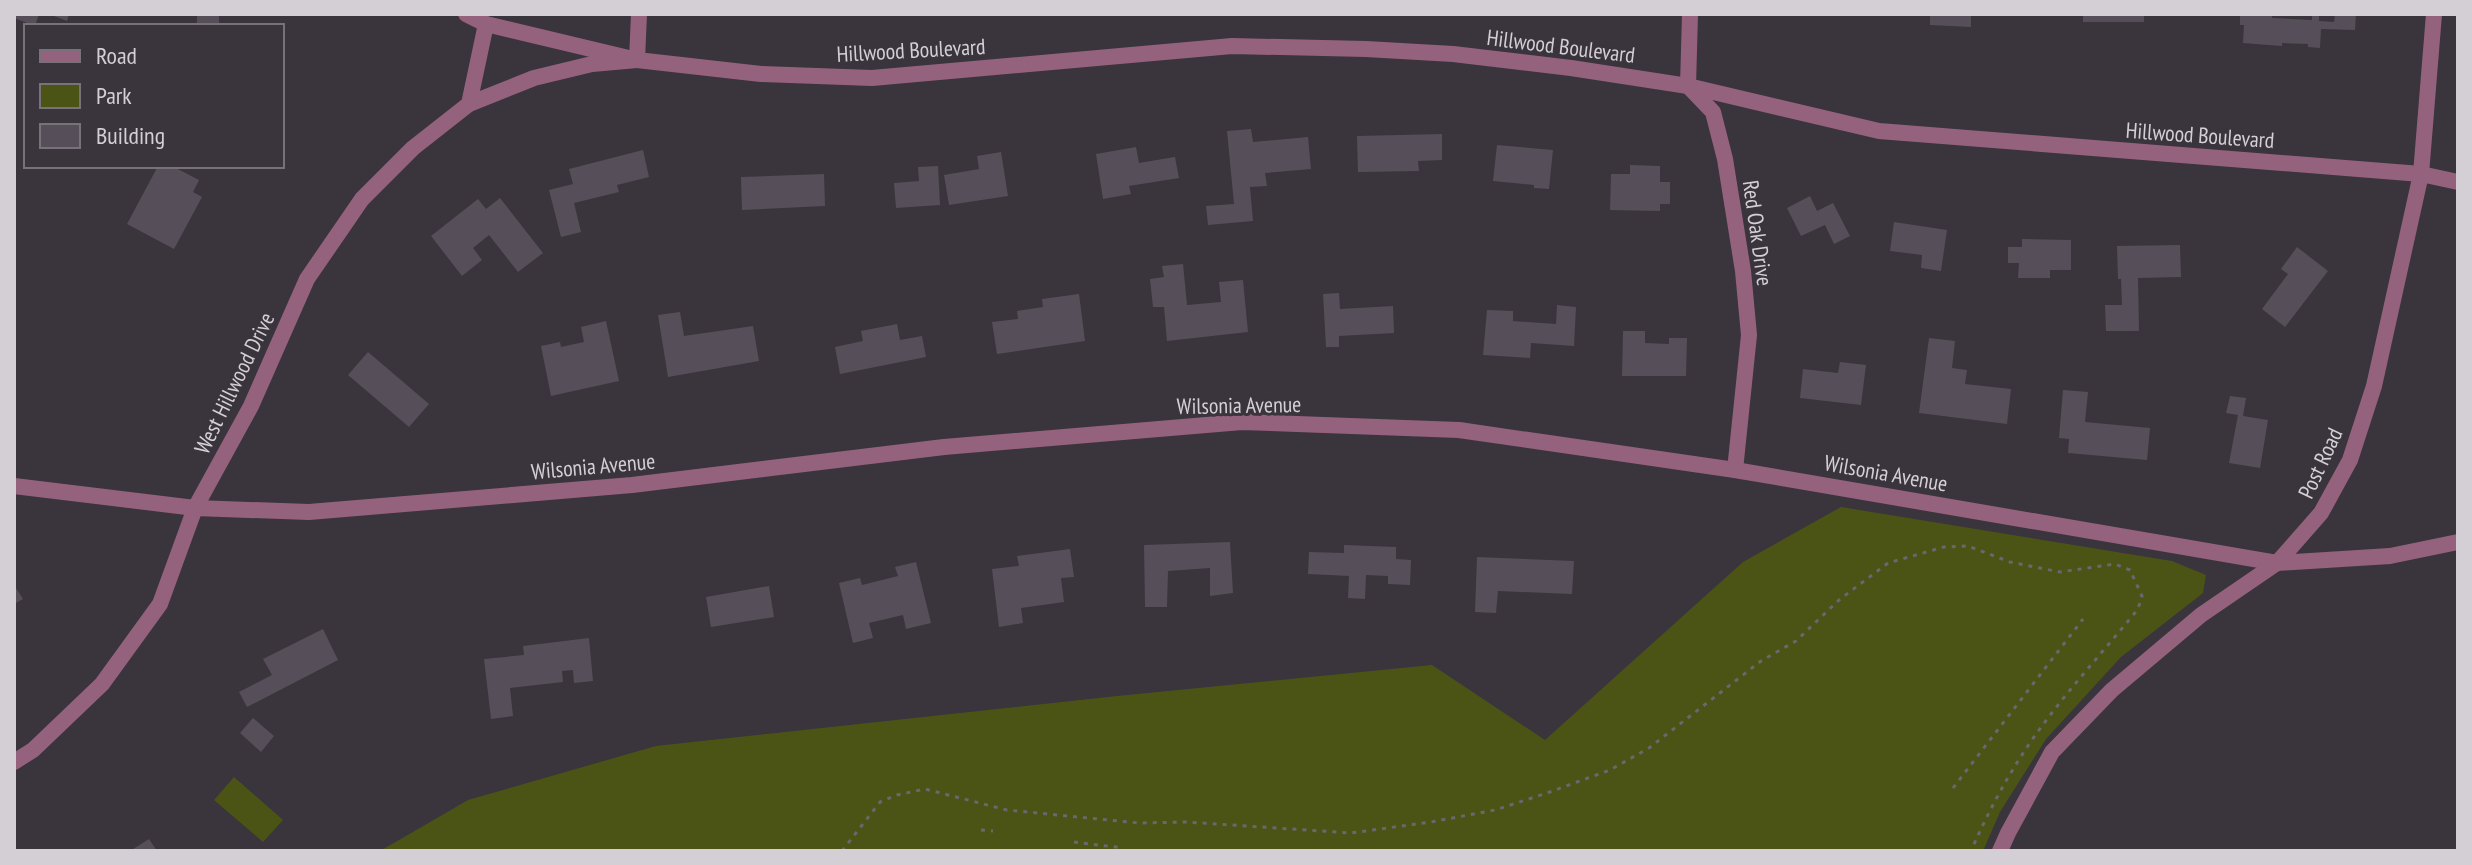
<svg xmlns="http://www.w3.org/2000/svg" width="2472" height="865" font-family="'PT Sans Narrow',sans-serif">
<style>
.green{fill:#4c5415}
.building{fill:#564f59}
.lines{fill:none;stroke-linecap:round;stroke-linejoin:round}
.path{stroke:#6c666e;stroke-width:3;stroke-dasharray:4 6;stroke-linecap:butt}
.minor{stroke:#95627e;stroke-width:16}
.tertiary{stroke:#95627e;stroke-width:16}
.labels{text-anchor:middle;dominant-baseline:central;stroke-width:6;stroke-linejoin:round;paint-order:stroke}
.street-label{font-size:22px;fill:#d3cfd5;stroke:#3a343d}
</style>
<rect width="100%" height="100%" fill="#3a343d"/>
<g class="green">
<polygon points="1841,507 2172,561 2206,575 2203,593 2121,657 2046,739 2000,812 1983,851 380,851 468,800 656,746 1117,696 1432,665 1545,740 1743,562"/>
<polygon points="234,777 283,820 263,842 214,800"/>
</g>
<g class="building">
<polygon points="14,14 39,14 35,26 14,18"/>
<polygon points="49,14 69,14 67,21"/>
<rect x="197" y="14" width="22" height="12"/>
<polygon points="1930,14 1971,14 1971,27 1930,25"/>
<rect x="2083" y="14" width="61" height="8"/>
<polygon points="2240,14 2272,14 2272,18 2312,20 2312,14 2319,14 2319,21 2334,22 2335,14 2356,14 2355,30 2321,29 2320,48 2308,47 2308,44 2282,43 2282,46 2243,43 2244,25 2240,25"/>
<polygon points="1251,129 1253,142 1308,137 1311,169 1265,173 1267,186 1250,187 1253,221 1208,225 1206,206 1234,204 1227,131"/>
<polygon points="1442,134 1442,160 1418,161 1419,171 1358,172 1357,136"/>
<polygon points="1497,145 1553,150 1549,189 1534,188 1534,185 1493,181"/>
<polygon points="1136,147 1139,163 1175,157 1179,178 1129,186 1131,194 1103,199 1096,154"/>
<polygon points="643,150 649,177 617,185 619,192 574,203 581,232 561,237 549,190 573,184 569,169"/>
<polygon points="1001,152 1008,196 949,205 944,175 979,169 977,156"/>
<polygon points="1630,165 1660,166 1660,182 1670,182 1670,204 1660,204 1660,211 1610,210 1611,174 1630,174"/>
<polygon points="158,166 172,166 199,180 193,192 202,197 174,249 127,224"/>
<polygon points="938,166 940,205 896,208 894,183 919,181 918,167"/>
<polygon points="824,174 825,206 742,210 741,177"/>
<polygon points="1810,196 1817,211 1833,203 1850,236 1834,244 1825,225 1801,236 1787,208"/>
<polygon points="500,198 543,253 518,272 489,235 473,248 482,260 462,276 431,236 478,199 486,209"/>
<polygon points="1894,222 1947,230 1941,271 1921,268 1922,255 1890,251"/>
<polygon points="2022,239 2071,240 2071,270 2050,270 2050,278 2018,278 2019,263 2008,263 2008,247 2022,247"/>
<polygon points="2180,245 2181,277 2138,278 2139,331 2106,331 2105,305 2122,305 2121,279 2118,279 2117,246"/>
<polygon points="2297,247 2328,271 2285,327 2262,309 2288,274 2281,269"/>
<polygon points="1183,264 1187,305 1221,302 1219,282 1243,280 1248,332 1167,341 1164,307 1153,307 1150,279 1164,277 1162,266"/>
<polygon points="1339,293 1340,309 1393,306 1394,333 1339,336 1339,347 1326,347 1323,294"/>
<polygon points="1079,294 1085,341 997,354 992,322 1018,319 1017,311 1043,307 1042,299"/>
<polygon points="1557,305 1576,307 1574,346 1531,343 1530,358 1483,355 1487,310 1513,311 1513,321 1556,324"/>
<polygon points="680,312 684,336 753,326 759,361 668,377 658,315"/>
<polygon points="606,321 619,381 551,396 541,346 560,342 561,347 584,342 581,327"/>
<polygon points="897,324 900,340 922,336 926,357 840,374 835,347 863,341 861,331"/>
<polygon points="1623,331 1645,331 1645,343 1669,344 1669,338 1687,338 1686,376 1622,376"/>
<polygon points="1929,338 1955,341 1952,368 1967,370 1965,384 2011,389 2007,424 1919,413"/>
<polygon points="368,352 429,404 409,427 348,375"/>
<polygon points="1840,362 1866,365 1861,405 1800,398 1803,369 1838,373"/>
<polygon points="2063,390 2088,392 2085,422 2150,428 2147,460 2068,453 2069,439 2059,438"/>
<polygon points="2230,396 2246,398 2243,416 2268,420 2260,468 2229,463 2238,415 2226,413"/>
<polygon points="1230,542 1233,593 1210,596 1210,568 1168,571 1167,607 1145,607 1144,545"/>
<polygon points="1344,545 1396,547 1396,559 1411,560 1410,585 1388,584 1388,576 1366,575 1365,599 1348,598 1349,576 1308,574 1309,552 1344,553"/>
<polygon points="1070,549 1074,577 1061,578 1064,602 1021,608 1023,623 999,627 992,569 1019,566 1017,556"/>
<polygon points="1477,557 1574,561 1572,594 1498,591 1496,613 1475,612"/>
<polygon points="916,562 931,623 906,629 903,615 869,623 873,638 853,643 839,583 860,578 862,585 898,576 895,567"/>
<polygon points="14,585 23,599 14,604"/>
<polygon points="769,586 774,617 711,627 706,597"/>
<polygon points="323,629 338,660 247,707 239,692 272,675 263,659"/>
<polygon points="589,638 593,681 574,683 573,670 562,671 563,682 510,688 513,716 491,719 484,659 524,655 523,646"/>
<polygon points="253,718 274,736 261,752 240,733"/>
<polygon points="149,839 157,851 130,851"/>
</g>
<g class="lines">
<g class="path">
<polyline points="1953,788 2083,619"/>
<polyline points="981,830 993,831"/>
<polyline points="1074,842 1123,848"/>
<path d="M842,851L880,802L897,795L925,789L1007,810L1139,823L1186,822L1351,833L1431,822L1495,810L1547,793L1610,770L1649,748L1761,661L1796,641L1839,600L1888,563L1944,547L1968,546L2010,562L2060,572L2115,564L2130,570L2142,596L2138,609C2108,646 2076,681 2048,718C2017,758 1991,805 1971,851"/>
</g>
<g class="minor">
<polyline points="1690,14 1688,86 1713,112 1725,159 1743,271 1749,335 1735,470"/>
<polyline points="469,104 534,78 592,64 637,60 639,14"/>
<polyline points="14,486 195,508 309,512 632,485 944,447 1242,422 1459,430 1735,470 2277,563 2390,556 2458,542"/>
<polyline points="14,762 33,750 102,684 160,604 195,508 251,406 307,279 362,199 413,148 469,104 486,24"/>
</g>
<g class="tertiary">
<polyline points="466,14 486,24 637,60 761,74 872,78 1232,46 1366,49 1453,54 1571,68 1688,86 1879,131 2421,174 2458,182"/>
<polyline points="2000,851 2008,833 2052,752 2112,690 2201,615 2277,563 2321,513 2350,460 2374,386 2421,174 2434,14"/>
</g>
</g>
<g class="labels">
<g class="street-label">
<text transform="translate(1561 46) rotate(7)">Hillwood Boulevard</text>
<text transform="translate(911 50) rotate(-3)">Hillwood Boulevard</text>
<text transform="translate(2200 135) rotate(4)">Hillwood Boulevard</text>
<text transform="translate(1758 233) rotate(82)">Red Oak Drive</text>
<text transform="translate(234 383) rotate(-64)">West Hillwood Drive</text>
<text transform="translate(1239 405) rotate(-1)">Wilsonia Avenue</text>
<text transform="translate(2320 463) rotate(-65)">Post Road</text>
<text transform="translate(593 466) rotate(-5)">Wilsonia Avenue</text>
<text transform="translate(1886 473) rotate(10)">Wilsonia Avenue</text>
</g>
</g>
<rect width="2472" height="865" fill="none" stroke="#d3cfd5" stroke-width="32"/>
<rect x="24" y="24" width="260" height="144" fill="#3a343d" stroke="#77727a" stroke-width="2"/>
<rect x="40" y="50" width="40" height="12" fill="#95627e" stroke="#77727a" stroke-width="2"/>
<text x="96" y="64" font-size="24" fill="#d3cfd5">Road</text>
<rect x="40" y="84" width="40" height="24" fill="#4c5415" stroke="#77727a" stroke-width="2"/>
<text x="96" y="104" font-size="24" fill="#d3cfd5">Park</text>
<rect x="40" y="124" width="40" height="24" fill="#564f59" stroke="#77727a" stroke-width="2"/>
<text x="96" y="144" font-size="24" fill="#d3cfd5">Building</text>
</svg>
